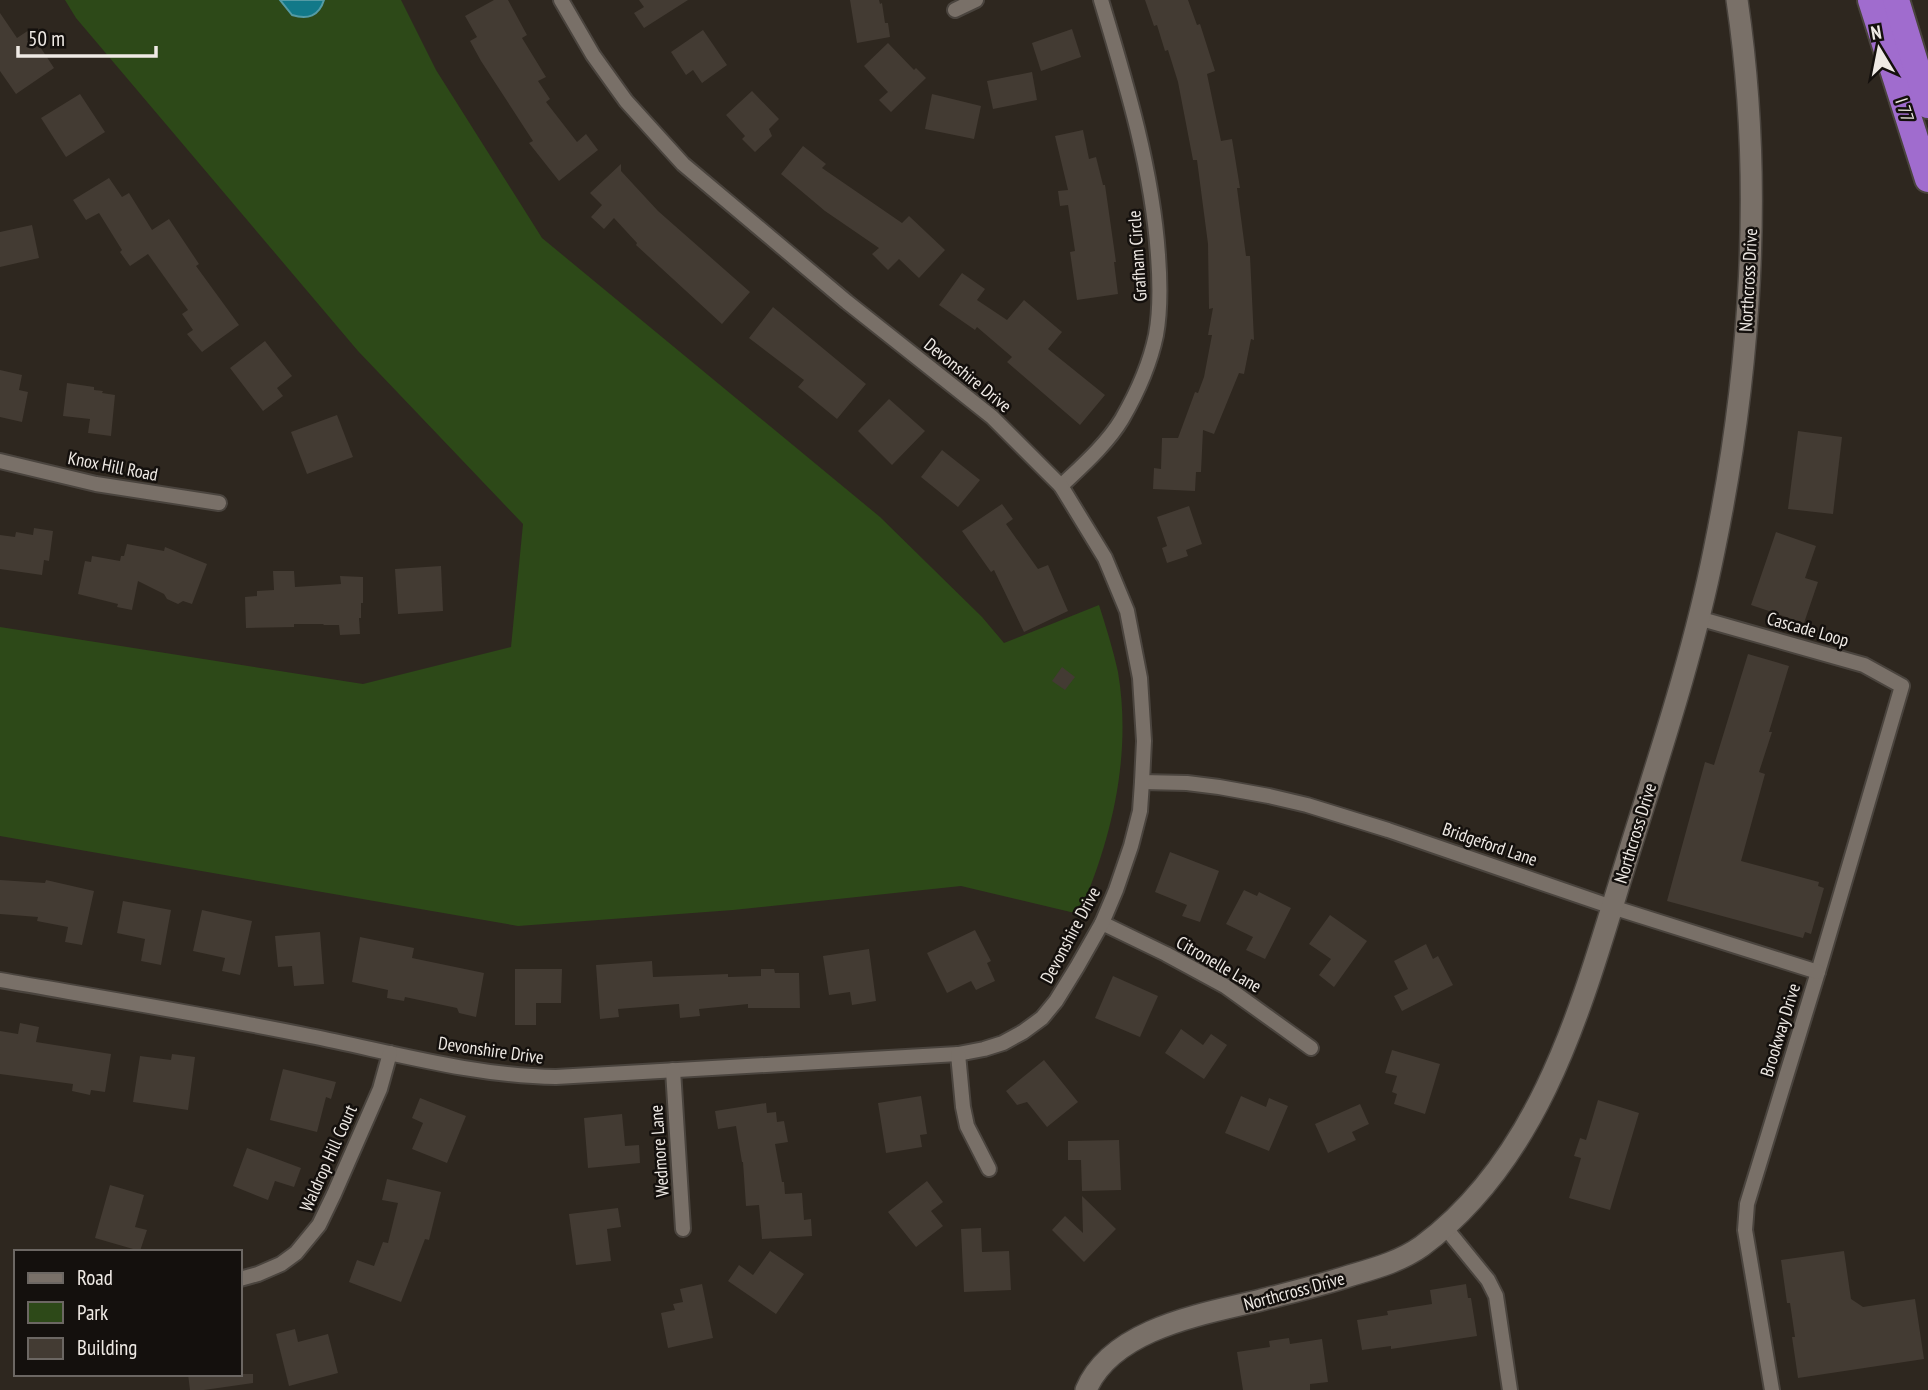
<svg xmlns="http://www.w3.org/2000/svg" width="1928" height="1390" font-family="'PT Sans Narrow',sans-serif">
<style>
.green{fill:#2d4918}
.water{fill:#127989;stroke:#549ba5;stroke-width:2}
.building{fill:#433b33}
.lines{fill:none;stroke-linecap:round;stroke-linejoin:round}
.street-casing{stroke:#4a443e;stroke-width:18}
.secondary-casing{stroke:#4a443e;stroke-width:24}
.highway-casing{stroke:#4a443e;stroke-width:30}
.street{stroke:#797068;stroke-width:14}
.secondary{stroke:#797068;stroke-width:21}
.highway{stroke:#a06cce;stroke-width:26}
.labels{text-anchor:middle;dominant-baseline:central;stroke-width:5;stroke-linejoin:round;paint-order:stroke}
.street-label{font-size:18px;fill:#efeae5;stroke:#14100d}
</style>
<rect width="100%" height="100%" fill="#2e271f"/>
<path class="green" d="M65,0H401L436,70L542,238L880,517L982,617L1004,643L1099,605C1106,627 1113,649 1118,672C1132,755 1112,839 1079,914L961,886L733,910L518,926L0,836V627L363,684L511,647L523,524L358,351L76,18Z"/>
<path class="water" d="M280,0H324C319,16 308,20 292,15Z"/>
<g class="building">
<polygon points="494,0 508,0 527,35 522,38 546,77 538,81 550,99 546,102 577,142 586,134 598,150 559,181 529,143 533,141 481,61 470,41 477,37 465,16"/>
<polygon points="639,0 688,0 644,28 634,13 644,7"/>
<polygon points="850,0 879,0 880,4 882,3 885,23 888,23 890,37 857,43"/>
<polygon points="1145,0 1188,0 1197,25 1200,24 1215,71 1207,74 1221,141 1232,139 1240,188 1237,188 1246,256 1250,256 1254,340 1251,339 1244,374 1239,373 1214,434 1203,430 1201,472 1196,472 1195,491 1153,489 1154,468 1161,469 1162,438 1178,438 1195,392 1198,393 1204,377 1212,335 1208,335 1213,308 1209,309 1208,244 1197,160 1193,160 1178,82 1168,50 1165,51 1157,25 1154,26"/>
<polygon points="0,13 17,38 29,30 54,68 16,94 0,71"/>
<polygon points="1072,29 1081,57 1041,71 1032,43"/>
<polygon points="703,30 727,65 702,83 693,70 686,75 671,52"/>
<polygon points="888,43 914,70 916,68 926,78 891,112 879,100 888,92 864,66"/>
<polygon points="1032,72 1037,100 993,109 987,81"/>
<polygon points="752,91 779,119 769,129 772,136 755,152 742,139 745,136 726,115"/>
<polygon points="80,94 105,132 66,157 41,118"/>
<polygon points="932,94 981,106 974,139 925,129"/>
<polygon points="1083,130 1089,159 1096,157 1103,185 1105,185 1116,262 1114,262 1118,294 1077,300 1070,252 1075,251 1068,205 1060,206 1058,191 1068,190 1055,136"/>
<polygon points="803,146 826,164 822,168 902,223 909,216 945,250 919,278 899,259 888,270 872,254 879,248 825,211 781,174"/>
<polygon points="621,164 621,171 658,211 750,292 722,324 636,245 637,243 614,218 604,229 591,217 602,205 590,193"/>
<polygon points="109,178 122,197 129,193 152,230 169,219 199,264 196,266 239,325 202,352 187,334 193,330 182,314 188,310 148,254 130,266 120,252 122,250 99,213 86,220 73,200"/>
<polygon points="32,225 39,258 0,267 0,232"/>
<polygon points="962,273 985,289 977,300 1007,320 1024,300 1062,332 1048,349 1105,395 1080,425 1007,362 1012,357 977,327 975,330 939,305"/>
<polygon points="773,307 866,384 837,419 798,387 804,380 749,338"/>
<polygon points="265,341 292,376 277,388 283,396 263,411 230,368"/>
<polygon points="0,370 22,375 19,390 28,392 22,422 0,417"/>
<polygon points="67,383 94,387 94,390 103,391 102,393 115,395 111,436 88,433 90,419 63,416"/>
<polygon points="889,399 925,431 892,465 858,431"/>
<polygon points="337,415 353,457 307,474 291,432"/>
<polygon points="1798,431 1842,437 1833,514 1788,509"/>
<polygon points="942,450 980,480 958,507 921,477"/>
<polygon points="1002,504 1013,519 1006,524 1038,569 1048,565 1068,611 1024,632 994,570 991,572 962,531"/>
<polygon points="1189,506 1202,544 1186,550 1188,556 1167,563 1162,548 1167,546 1157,517"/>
<polygon points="34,528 53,531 49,561 44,560 42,575 0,569 0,535 15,537 16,532 33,535"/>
<polygon points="1776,532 1816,546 1805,578 1818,582 1804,623 1751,605"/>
<polygon points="127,544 164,551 165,547 207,564 192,604 183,601 178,604 167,599 164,594 138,581 132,610 117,607 118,604 78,594 85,561 91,562 92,556 120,561 121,556 124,556"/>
<polygon points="441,566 443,611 398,614 395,569"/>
<polygon points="273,571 294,571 295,587 341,584 340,576 363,577 363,603 361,603 361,618 359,618 360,634 340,635 339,625 324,625 323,624 294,624 294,627 246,628 245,597 257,596 257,591 274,590"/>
<polygon points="1748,654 1789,666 1769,732 1772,732 1759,772 1765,774 1741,861 1819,882 1818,886 1824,888 1811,934 1805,932 1803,938 1667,901 1705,762 1714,765"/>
<polygon points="1062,667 1075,677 1065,690 1052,681"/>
<polygon points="1170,852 1219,871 1200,922 1182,916 1187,905 1155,892"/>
<polygon points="0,880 45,883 46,880 94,891 82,945 65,942 68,927 37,921 38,917 0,914"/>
<polygon points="1244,890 1257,896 1259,892 1291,908 1265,959 1246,950 1253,937 1226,924"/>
<polygon points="123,901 171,910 161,965 141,961 145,939 117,933"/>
<polygon points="202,910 252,921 240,975 222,971 225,958 193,951"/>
<polygon points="1330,915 1367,941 1334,987 1319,975 1331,959 1309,944"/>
<polygon points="975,930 991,961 987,963 995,981 976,990 971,981 947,993 927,953"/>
<polygon points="320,932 324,984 294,986 292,966 278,967 275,936"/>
<polygon points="360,937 414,948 412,958 484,973 476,1017 459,1013 457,1008 405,997 404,1001 387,998 388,990 352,982"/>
<polygon points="1426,944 1433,959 1438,956 1453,985 1402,1011 1394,996 1408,989 1394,961"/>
<polygon points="869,949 876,1001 852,1005 850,992 829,995 823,956"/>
<polygon points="652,961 653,977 728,974 728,977 761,976 761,969 774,969 775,973 799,973 800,1008 748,1008 748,1004 699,1009 700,1016 680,1018 679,1004 618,1009 619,1017 600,1019 596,965"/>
<polygon points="515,969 562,969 561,1003 536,1003 536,1025 515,1025"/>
<polygon points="1113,976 1158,996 1140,1037 1095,1018"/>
<polygon points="20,1023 39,1027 36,1042 111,1054 105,1092 91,1090 90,1095 72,1091 73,1084 0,1074 0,1031 18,1034"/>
<polygon points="1181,1029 1203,1045 1211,1034 1227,1045 1204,1079 1165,1053"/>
<polygon points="1392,1050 1440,1064 1425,1114 1394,1104 1397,1094 1392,1092 1397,1076 1385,1073"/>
<polygon points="172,1054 195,1057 188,1110 133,1102 140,1056 171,1060"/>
<polygon points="1044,1060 1078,1102 1047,1127 1027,1102 1017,1105 1006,1091"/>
<polygon points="283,1069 336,1082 331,1099 326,1097 317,1132 270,1120"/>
<polygon points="921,1096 927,1134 920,1135 922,1147 886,1153 878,1103"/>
<polygon points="1241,1096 1266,1107 1269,1098 1288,1106 1269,1151 1225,1133"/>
<polygon points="420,1098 466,1116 447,1163 412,1149 423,1123 412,1118"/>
<polygon points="1598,1100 1639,1113 1610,1210 1569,1198 1581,1158 1574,1156 1580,1138 1586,1140"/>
<polygon points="766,1103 767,1113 776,1112 777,1122 784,1121 788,1142 775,1144 782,1182 784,1182 785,1194 802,1193 804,1220 811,1219 812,1236 762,1239 759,1205 746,1206 743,1162 742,1162 736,1126 718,1129 715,1111"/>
<polygon points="1360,1104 1369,1124 1352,1132 1356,1140 1328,1153 1315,1124"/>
<polygon points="622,1114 625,1146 639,1145 640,1163 588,1168 584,1118"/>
<polygon points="1119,1140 1121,1190 1082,1191 1081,1160 1068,1160 1068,1141"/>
<polygon points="247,1148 301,1168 294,1187 275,1181 268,1200 233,1186"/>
<polygon points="387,1179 441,1192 429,1240 425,1239 401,1302 349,1282 357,1260 374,1266 383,1242 388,1243 398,1203 382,1200"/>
<polygon points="927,1181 943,1202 931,1211 943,1226 916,1247 888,1212"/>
<polygon points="110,1185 144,1195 135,1227 147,1230 140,1251 95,1238"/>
<polygon points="1082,1196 1116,1229 1084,1262 1052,1230 1065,1216 1083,1233"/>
<polygon points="618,1208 621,1227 607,1229 611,1261 576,1265 569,1214"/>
<polygon points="981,1228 982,1252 1009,1251 1011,1290 964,1292 961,1229"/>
<polygon points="770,1251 804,1274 776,1314 728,1281 739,1265 753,1275"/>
<polygon points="1844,1251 1851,1299 1863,1307 1915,1299 1924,1359 1798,1378 1792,1337 1795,1337 1790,1303 1787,1303 1781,1260"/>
<polygon points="702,1284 713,1338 668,1348 661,1313 675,1310 673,1304 683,1302 680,1289"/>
<polygon points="1466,1284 1468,1298 1471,1298 1477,1336 1391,1349 1391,1346 1362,1350 1357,1320 1388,1315 1387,1311 1432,1304 1430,1290"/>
<polygon points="295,1329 298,1342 328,1334 338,1373 289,1386 276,1334"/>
<polygon points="1289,1338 1290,1344 1322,1339 1328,1382 1310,1384 1310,1390 1243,1390 1237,1352 1270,1347 1269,1341"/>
<polygon points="188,1374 253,1374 253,1383 204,1390 190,1390"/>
</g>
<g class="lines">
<defs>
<g id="street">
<polyline points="955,10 976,0"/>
<polyline points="0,461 96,484 219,503"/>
<path d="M1061,486C1082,466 1107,444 1122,419C1137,393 1150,364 1156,335C1161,308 1160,282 1158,255C1152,168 1126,83 1101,0"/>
<polyline points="1698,618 1864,665 1902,686 1818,972 1747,1204 1745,1230 1772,1390"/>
<polyline points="1142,782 1187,783 1219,787 1269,796 1307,805 1388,830 1612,907 1818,972"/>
<polyline points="1102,923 1166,954 1225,986 1311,1048"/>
<path d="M0,980C103,998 207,1015 310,1036C391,1052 473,1076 556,1077L958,1054L984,1049L1003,1043L1023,1032L1042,1018L1056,1001L1077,967L1102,923L1116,890L1131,846L1140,811L1142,782L1144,741L1140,678L1127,611L1105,558L1061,486L992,417L847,302L683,164L626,101L593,55L561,0"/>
<polyline points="958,1054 963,1107 967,1126 989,1169"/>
<polyline points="673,1070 683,1229"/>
<polyline points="1444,1226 1488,1280 1496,1296 1510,1390"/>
<polyline points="240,1279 258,1274 281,1264 296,1253 319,1225 334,1194 380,1089 390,1053"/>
</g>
<path id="secondary" d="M1086,1390C1112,1328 1204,1314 1261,1300C1292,1292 1322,1285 1352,1275C1376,1268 1401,1261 1422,1246C1544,1155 1583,1000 1626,862C1658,759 1693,656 1714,551C1751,372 1764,181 1737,0"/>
<g id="highway">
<polyline points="1871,0 1928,179"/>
<polyline points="1896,0 1928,105"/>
</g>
</defs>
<use href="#street" class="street-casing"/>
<use href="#secondary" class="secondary-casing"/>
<use href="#highway" class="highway-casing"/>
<use href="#street" class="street"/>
<use href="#secondary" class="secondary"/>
<use href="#highway" class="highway"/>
</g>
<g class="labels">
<g class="street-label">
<text transform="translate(1905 110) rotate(72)">I 77</text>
<text transform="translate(1137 256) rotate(-94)">Grafham Circle</text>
<text transform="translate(1748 280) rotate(-87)">Northcross Drive</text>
<text transform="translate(968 375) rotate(39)">Devonshire Drive</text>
<text transform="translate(113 466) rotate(11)">Knox Hill Road</text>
<text transform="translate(1808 629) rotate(16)">Cascade Loop</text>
<text transform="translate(1635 833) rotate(-73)">Northcross Drive</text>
<text transform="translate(1490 844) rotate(19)">Bridgeford Lane</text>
<text transform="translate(1070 935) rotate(-62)">Devonshire Drive</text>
<text transform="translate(1219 964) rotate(30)">Citronelle Lane</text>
<text transform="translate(1780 1030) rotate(-73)">Brookway Drive</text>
<text transform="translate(491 1050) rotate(8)">Devonshire Drive</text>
<text transform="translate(659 1151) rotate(-94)">Wedmore Lane</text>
<text transform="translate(328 1158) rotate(-66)">Waldrop Hill Court</text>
<text transform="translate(1294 1291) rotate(-15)">Northcross Drive</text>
</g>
</g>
<rect x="14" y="1250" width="228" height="126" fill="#14100d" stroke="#6c6763" stroke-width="2"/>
<rect x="28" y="1273" width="35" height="10" fill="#797068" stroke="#6c6763" stroke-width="2"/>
<text x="77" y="1285" font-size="21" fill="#efeae5">Road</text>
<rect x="28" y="1302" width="35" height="21" fill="#2d4918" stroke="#6c6763" stroke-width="2"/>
<text x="77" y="1320" font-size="21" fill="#efeae5">Park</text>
<rect x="28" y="1338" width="35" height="21" fill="#433b33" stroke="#6c6763" stroke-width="2"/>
<text x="77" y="1355" font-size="21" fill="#efeae5">Building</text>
<g transform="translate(1879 49) rotate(350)" stroke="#14100d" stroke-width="5" paint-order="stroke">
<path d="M0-5L12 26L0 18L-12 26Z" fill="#efeae5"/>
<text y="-10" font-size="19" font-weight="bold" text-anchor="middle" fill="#efeae5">N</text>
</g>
<path d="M18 46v10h138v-10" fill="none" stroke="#efeae5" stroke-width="3.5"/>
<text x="28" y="46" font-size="21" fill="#efeae5" stroke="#14100d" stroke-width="5" paint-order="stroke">50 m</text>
</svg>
